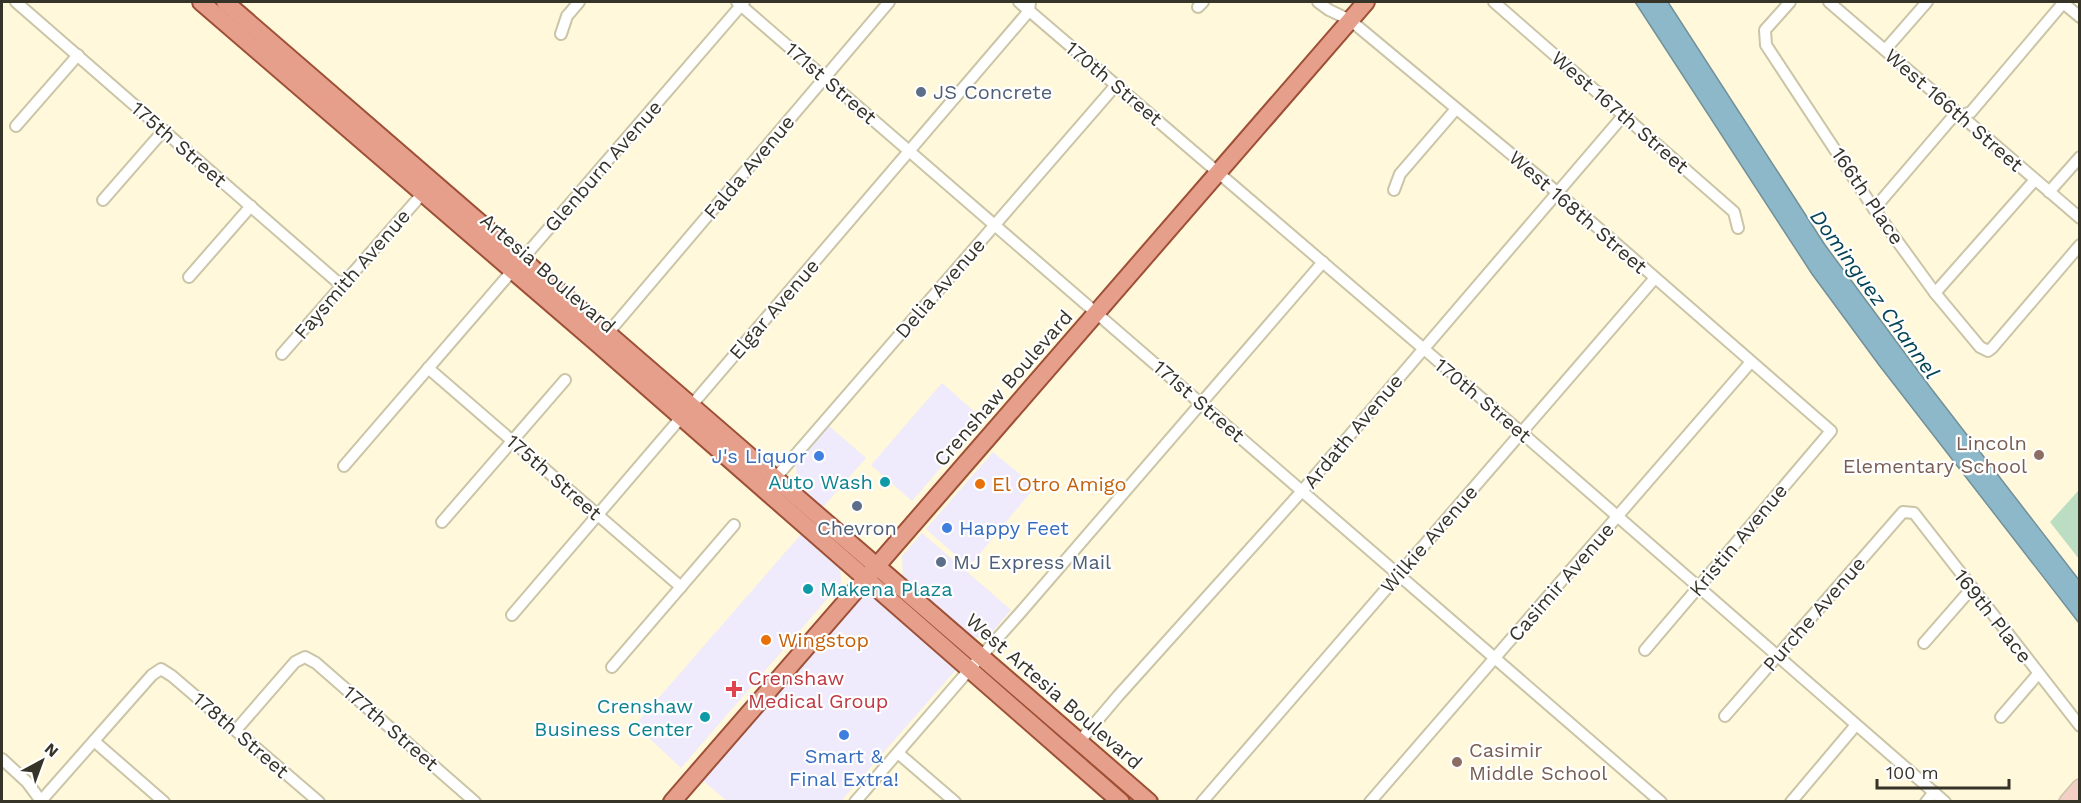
<svg xmlns="http://www.w3.org/2000/svg" width="2081" height="803" font-family="'Work Sans',sans-serif">
<style>
.commercial{fill:#efeafc}
.green{fill:#bbddc2}
.water{fill:#8cb8c9;stroke:#729099;stroke-width:1.5}
.lines{fill:none;stroke-linecap:round;stroke-linejoin:round}
.street-casing{stroke:#cbc5a8;stroke-width:14}
.secondary-casing{stroke:#cbc5a8;stroke-width:18}
.primary-casing{stroke:#9e5036;stroke-width:20}
.street{stroke:#fff;stroke-width:10}
.secondary{stroke:#f3cfc5;stroke-width:15}
.primary{stroke:#e69f8b;stroke-width:16}
.service-dot{fill:#5c6f8a;stroke:#fff;stroke-width:2}
.education-dot{fill:#8d6e63;stroke:#fff;stroke-width:2}
.shop-dot{fill:#3f7fe0;stroke:#fff;stroke-width:2}
.culture-dot{fill:#0f9aa8;stroke:#fff;stroke-width:2}
.food-dot{fill:#e8710a;stroke:#fff;stroke-width:2}
.health-dot{fill:#e0444e;stroke:#fff;stroke-width:2}
.labels{text-anchor:middle;dominant-baseline:central;stroke-width:4.5;stroke-linejoin:round;paint-order:stroke}
.street-label{font-size:20px;fill:#363328;stroke:#fff}
.service-label{font-size:20px;fill:#4e5e75;stroke:#fff;text-anchor:start}
.education-label{font-size:20px;fill:#785e54;stroke:#fff;text-anchor:end}
.shop-label{font-size:20px;fill:#366cbe;stroke:#fff;text-anchor:end}
.culture-label{font-size:20px;fill:#0d838f;stroke:#fff;text-anchor:end}
.food-label{font-size:20px;fill:#c56008;stroke:#fff;text-anchor:start}
.health-label{font-size:20px;fill:#be3a42;stroke:#fff;text-anchor:start}
.water-label{font-size:21px;font-style:italic;fill:#034356;stroke:#fff}
</style>
<rect width="100%" height="100%" fill="#fff8da"/>
<g class="commercial">
<polygon points="942,383 983,419 912,501 871,465"/>
<polygon points="829,426 866,458 822,508 797,486 796,464"/>
<polygon points="993,452 1035,487 969,567 926,529"/>
<polygon points="803,532 840,566 841,583 681,768 635,725"/>
<polygon points="922,533 1011,610 988,637 971,638 903,579 902,556"/>
<polygon points="868,585 960,665 841,801 727,801 700,778"/>
</g>
<polygon class="green" points="2079,490 2079,559 2050,522"/>
<polygon class="water" points="1635,2 1668,2 1825,245 1930,387 2079,580 2079,623 1879,365 1812,274"/>
<g class="lines">
<defs>
<g id="street">
<polyline points="16,2 342,286"/>
<polyline points="737,2 1661,802"/>
<polyline points="1019,2 1522,433 1945,802"/>
<polyline points="1318,2 1329,10 1350,20 1558,193 1831,431 1645,650"/>
<polyline points="1494,2 1734,212 1738,228"/>
<polyline points="1790,2 1765,30 1766,45 1874,209 1935,293 1980,347 1988,351 1992,348 2080,245"/>
<polyline points="1829,2 2080,218"/>
<polyline points="2063,3 2080,17"/>
<polyline points="1198,7 1203,2"/>
<polyline points="561,34 567,16 579,2"/>
<polyline points="1885,50 1927,2"/>
<polyline points="16,126 78,55"/>
<polyline points="1394,190 1400,174 1456,109"/>
<polyline points="2049,192 2080,157"/>
<polyline points="103,200 164,130"/>
<polyline points="1874,209 1951,119 1971,112 2064,2"/>
<polyline points="189,277 251,206"/>
<polyline points="1935,293 2034,181"/>
<polyline points="608,333 889,2"/>
<polyline points="282,354 423,193"/>
<polyline points="428,368 681,587"/>
<polyline points="344,466 744,2"/>
<polyline points="772,482 1116,85"/>
<polyline points="442,522 565,380"/>
<polyline points="512,615 1029,11 1030,2"/>
<polyline points="1924,643 1972,588"/>
<polyline points="612,667 734,525"/>
<polyline points="1725,716 1903,512 1914,513 2080,726"/>
<polyline points="2001,717 2038,674"/>
<polyline points="236,730 295,662 305,657 316,663 475,802"/>
<polyline points="94,741 164,802"/>
<polyline points="1079,742 1118,696 1302,491 1623,116"/>
<polyline points="898,753 955,802"/>
<polyline points="2,759 27,782 41,801"/>
<polyline points="40,802 152,675 161,669 172,676 319,802"/>
<polyline points="855,802 969,670 1020,613 1323,262"/>
<polyline points="1202,802 1655,278"/>
<polyline points="1370,802 1751,362"/>
<polyline points="1791,802 1856,725"/>
<polyline points="1926,802 1934,792"/>
</g>
<polyline id="secondary" points="2067,802 2080,787"/>
<g id="primary">
<polyline points="201,2 598,344 1121,802"/>
<polyline points="225,2 1149,802"/>
<polyline points="672,802 1366,2"/>
</g>
</defs>
<use href="#street" class="street-casing"/>
<use href="#secondary" class="secondary-casing"/>
<use href="#primary" class="primary-casing"/>
<use href="#street" class="street"/>
<use href="#secondary" class="secondary"/>
<use href="#primary" class="primary"/>
</g>
<g class="service-dot">
<circle cx="921" cy="92" r="6"/>
<circle cx="857" cy="506" r="6"/>
<circle cx="941" cy="562" r="6"/>
</g>
<g class="education-dot">
<circle cx="2039" cy="455" r="6"/>
<circle cx="1457" cy="762" r="6"/>
</g>
<g class="shop-dot">
<circle cx="819" cy="456" r="6"/>
<circle cx="947" cy="528" r="6"/>
<circle cx="844" cy="735" r="6"/>
</g>
<g class="culture-dot">
<circle cx="885" cy="482" r="6"/>
<circle cx="808" cy="589" r="6"/>
<circle cx="705" cy="717" r="6"/>
</g>
<g class="food-dot">
<circle cx="980" cy="484" r="6"/>
<circle cx="766" cy="640" r="6"/>
</g>
<path class="health-dot" d="M731 680h6v6h6v6h-6v6h-6v-6h-6v-6h6z"/>
<g class="labels">
<g class="street-label">
<text transform="translate(831 83) rotate(41)">171st Street</text>
<text transform="translate(1114 83) rotate(40)">170th Street</text>
<text transform="translate(1954 110) rotate(41)">West 166th Street</text>
<text transform="translate(1620 112) rotate(41)">West 167th Street</text>
<text transform="translate(179 144) rotate(41)">175th Street</text>
<text transform="translate(603 166) rotate(-49)">Glenburn Avenue</text>
<text transform="translate(749 167) rotate(-50)">Falda Avenue</text>
<text transform="translate(1868 196) rotate(56)">166th Place</text>
<text transform="translate(1578 212) rotate(41)">West 168th Street</text>
<text transform="translate(548 273) rotate(41)">Artesia Boulevard</text>
<text transform="translate(352 274) rotate(-49)">Faysmith Avenue</text>
<text transform="translate(940 288) rotate(-49)">Delia Avenue</text>
<text transform="translate(774 309) rotate(-49)">Elgar Avenue</text>
<text transform="translate(1003 388) rotate(-49)">Crenshaw Boulevard</text>
<text transform="translate(1483 400) rotate(40)">170th Street</text>
<text transform="translate(1199 401) rotate(41)">171st Street</text>
<text transform="translate(1353 431) rotate(-50)">Ardath Avenue</text>
<text transform="translate(554 477) rotate(41)">175th Street</text>
<text transform="translate(1429 539) rotate(-49)">Wilkie Avenue</text>
<text transform="translate(1738 540) rotate(-50)">Kristin Avenue</text>
<text transform="translate(1561 582) rotate(-49)">Casimir Avenue</text>
<text transform="translate(1814 614) rotate(-49)">Purche Avenue</text>
<text transform="translate(1993 616) rotate(52)">169th Place</text>
<text transform="translate(1054 691) rotate(41)">West Artesia Boulevard</text>
<text transform="translate(391 728) rotate(41)">177th Street</text>
<text transform="translate(241 735) rotate(41)">178th Street</text>
</g>
<g class="service-label">
<text x="933" y="92">JS Concrete</text>
<text x="857" y="528" text-anchor="middle">Chevron</text>
<text x="953" y="562">MJ Express Mail</text>
</g>
<g class="education-label">
<text x="2027" y="443">Lincoln<tspan x="2027" dy="23">Elementary School</tspan></text>
<text x="1469" y="750" text-anchor="start">Casimir<tspan x="1469" dy="23">Middle School</tspan></text>
</g>
<g class="shop-label">
<text x="807" y="456">J's Liquor</text>
<text x="959" y="528" text-anchor="start">Happy Feet</text>
<text x="844" y="756" text-anchor="middle">Smart &amp;<tspan x="844" dy="23">Final Extra!</tspan></text>
</g>
<g class="culture-label">
<text x="873" y="482">Auto Wash</text>
<text x="820" y="589" text-anchor="start">Makena Plaza</text>
<text x="693" y="706">Crenshaw<tspan x="693" dy="23">Business Center</tspan></text>
</g>
<g class="food-label">
<text x="992" y="484">El Otro Amigo</text>
<text x="778" y="640">Wingstop</text>
</g>
<g class="health-label">
<text x="748" y="678">Crenshaw<tspan x="748" dy="23">Medical Group</tspan></text>
</g>
<g class="water-label">
<text transform="translate(1875 294) rotate(54)">Dominguez Channel</text>
</g>
</g>
<rect width="2081" height="803" fill="none" stroke="#363328" stroke-width="6"/>
<g transform="translate(42 761) rotate(41)" stroke="#ffffff" stroke-width="4.5" paint-order="stroke">
<path d="M0-4.5L10 22L0 15L-10 22Z" fill="#363328"/>
<text y="-9" font-size="16" font-weight="bold" text-anchor="middle" fill="#363328">N</text>
</g>
<path d="M1877 779v9h132v-9" fill="none" stroke="#363328" stroke-width="3"/>
<text x="1886" y="779" font-size="18" fill="#363328" stroke="#ffffff" stroke-width="4.5" paint-order="stroke">100 m</text>
</svg>
